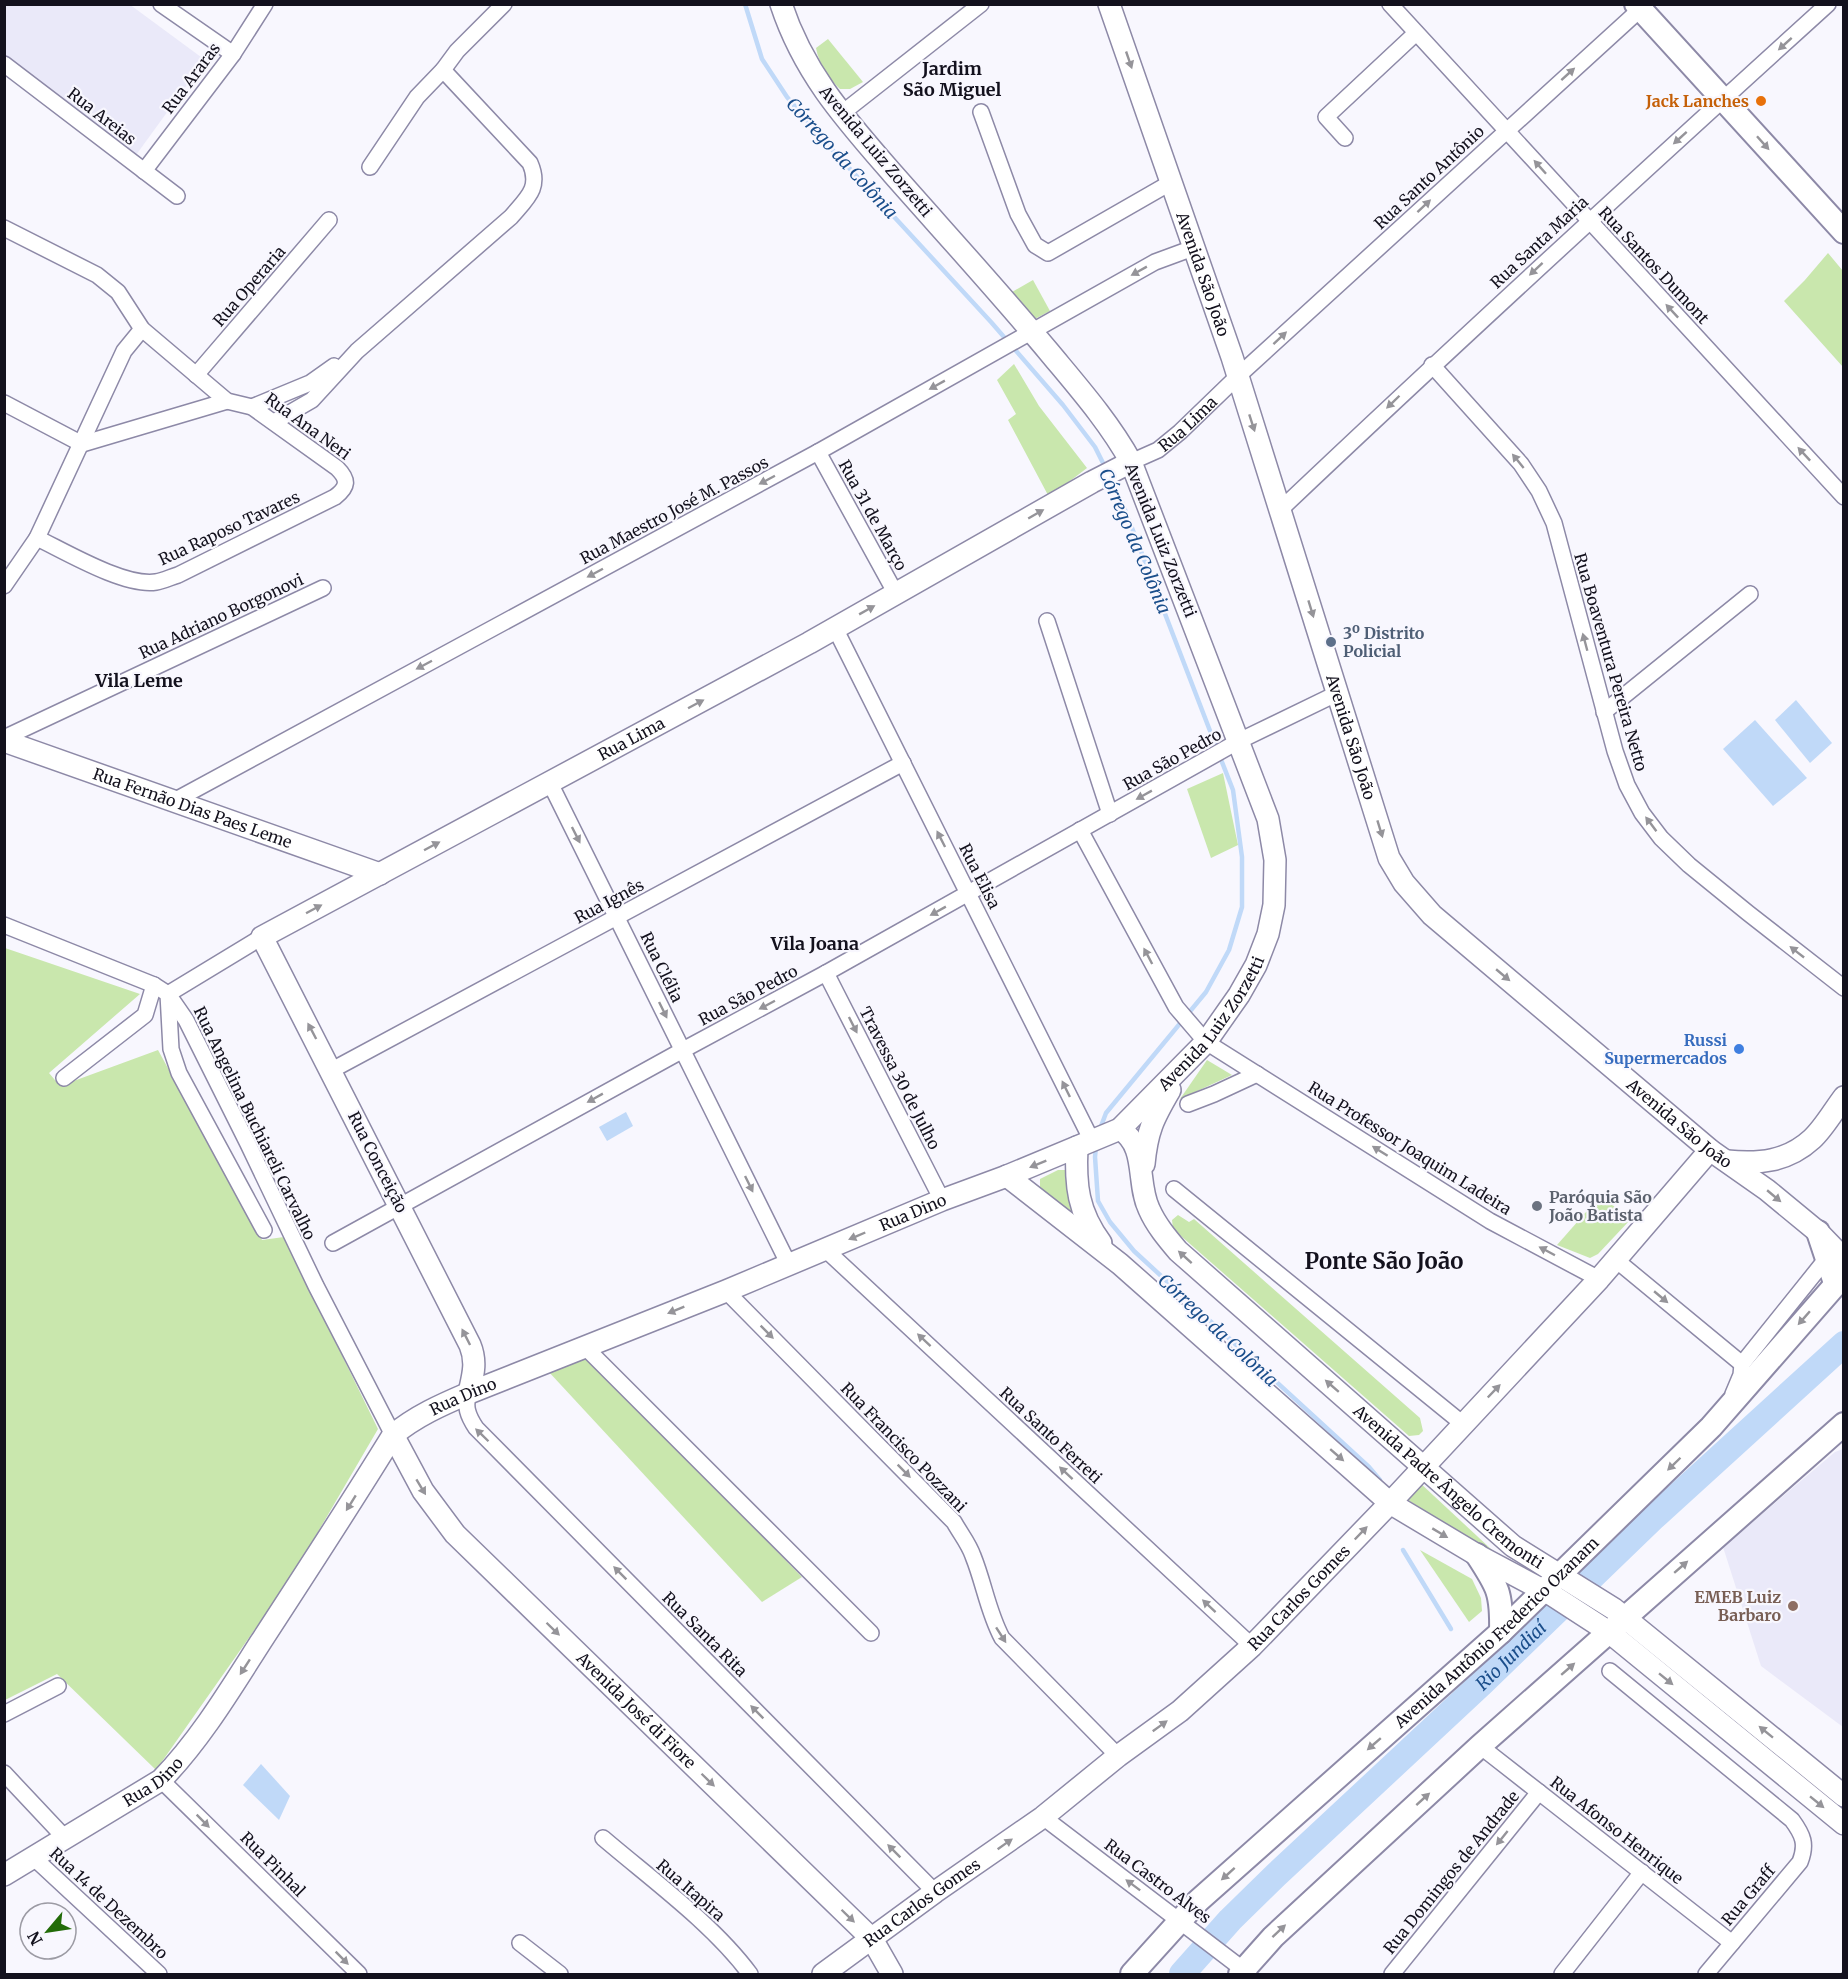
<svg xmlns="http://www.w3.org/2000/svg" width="1848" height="1979" font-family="Merriweather,serif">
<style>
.built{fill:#eae9f9}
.green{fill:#c9e7ad}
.water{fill:#c0d9f8}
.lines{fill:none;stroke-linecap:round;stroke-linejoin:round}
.stream{stroke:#c0d9f8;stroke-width:4.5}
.river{stroke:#c0d9f8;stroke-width:26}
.street-casing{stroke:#8d89a7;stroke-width:18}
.secondary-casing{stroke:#8d89a7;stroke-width:24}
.primary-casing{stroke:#8d89a7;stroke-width:26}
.street{stroke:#fff;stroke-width:15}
.secondary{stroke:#fff;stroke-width:21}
.primary{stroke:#fff;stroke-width:22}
.rail{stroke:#8e8d96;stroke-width:4.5}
.oneway{fill:#959499}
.food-dot{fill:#e8710a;stroke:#f8f7fe;stroke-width:2}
.service-dot{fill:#5c6f8a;stroke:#f8f7fe;stroke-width:2}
.shop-dot{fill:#3f7fe0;stroke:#f8f7fe;stroke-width:2}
.worship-dot{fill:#6b7280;stroke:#f8f7fe;stroke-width:2}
.education-dot{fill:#8d6e63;stroke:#f8f7fe;stroke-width:2}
.labels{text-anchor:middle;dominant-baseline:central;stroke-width:4.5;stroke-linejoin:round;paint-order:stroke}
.street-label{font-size:16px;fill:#13111d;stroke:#f8f7fe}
.food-label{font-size:16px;font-weight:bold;fill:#c56008;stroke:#f8f7fe;text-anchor:end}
.service-label{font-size:16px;font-weight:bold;fill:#4e5e75;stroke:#f8f7fe;text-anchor:start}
.shop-label{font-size:16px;font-weight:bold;fill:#366cbe;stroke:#f8f7fe;text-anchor:end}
.worship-label{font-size:16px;font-weight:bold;fill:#5b616d;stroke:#f8f7fe;text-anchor:start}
.education-label{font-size:16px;font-weight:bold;fill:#785e54;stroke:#f8f7fe;text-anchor:end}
.neighbourhood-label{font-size:18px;font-weight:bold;fill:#13111d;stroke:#f8f7fe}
.water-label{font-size:18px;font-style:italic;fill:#1a4e8b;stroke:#f8f7fe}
.district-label{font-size:22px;font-weight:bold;fill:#13111d;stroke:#f8f7fe}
</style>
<rect width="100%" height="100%" fill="#f8f7fe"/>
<g class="built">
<polygon points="129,4 205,60 136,155 5,59 5,5"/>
<polygon points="1843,1449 1844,1449 1843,1727 1761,1666 1723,1547 1835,1452"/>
</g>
<g class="green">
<path d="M828,39L863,82L850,89H840C828,78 819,64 816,48Z"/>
<polygon points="1828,253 1843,271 1843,367 1784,301 1805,280"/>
<polygon points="1033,280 1050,311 1029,322 1012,292"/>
<polygon points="1014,364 1039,406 1087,468 1049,497 1008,420 1016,414 997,380"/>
<polygon points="1223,773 1238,845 1211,858 1187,789"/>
<polygon points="5,948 140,994 49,1073 60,1086 158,1050 262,1240 284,1237 378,1429 291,1578 156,1770 57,1674 5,1700"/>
<polygon points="1207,1060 1232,1075 1180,1099"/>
<polygon points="1058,1170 1065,1170 1073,1212 1066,1212 1040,1189 1040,1179"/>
<polygon points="1601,1195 1630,1220 1598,1254 1590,1258 1557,1245"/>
<polygon points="1178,1215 1189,1222 1194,1219 1420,1418 1423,1431 1419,1435 1409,1436 1173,1229 1172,1220"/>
<polygon points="586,1356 802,1577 762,1602 548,1371"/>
<polygon points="1419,1482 1506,1563 1405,1498"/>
<polygon points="1420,1550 1472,1579 1481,1598 1482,1611 1469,1622"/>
</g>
<g class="water">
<polygon points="1796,700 1832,743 1810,763 1775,720"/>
<polygon points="1755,720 1807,778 1773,806 1723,749"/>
<polygon points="626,1112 633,1126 607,1141 599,1127"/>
<polygon points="261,1764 290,1796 279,1820 243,1785"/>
</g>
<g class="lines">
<g class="stream">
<polyline points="745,4 762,59 787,97 827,144 991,322 1063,405 1095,447 1105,467"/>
<polyline points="1110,478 1122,502 1217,749"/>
<polyline points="1100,1129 1106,1113 1206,992 1229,950 1242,907 1242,857 1233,790 1220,757"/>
<polyline points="1096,1146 1095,1157 1098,1201 1110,1222 1134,1251 1369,1467 1380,1480"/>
<polyline points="1403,1550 1451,1629"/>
</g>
<path class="river" id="s1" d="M1182,1974L1230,1920L1276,1875L1482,1683L1653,1518L1844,1344"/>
<defs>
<g id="street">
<polyline points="161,4 233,54"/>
<polyline points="1390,4 1844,497"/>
<polyline points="4,64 177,196"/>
<polyline points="981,112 1018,214 1035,245 1048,253 1170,183"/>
<polyline points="841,114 981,4"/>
<polyline points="1345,138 1326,117 1416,33"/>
<polyline points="370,167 417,97 443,70 457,51 504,4"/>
<polyline points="144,171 233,54 265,4"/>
<path d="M4,228L97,275L118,292L142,329L227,401L252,407L337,468C349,480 348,487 335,497L178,575C171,577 163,581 156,582C125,587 66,552 37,538"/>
<polyline points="1432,365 1521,464 1539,491 1554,523 1615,751 1627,785 1642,813 1661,838 1689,865 1748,913 1844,988"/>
<polyline points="196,375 329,220"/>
<polyline points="4,403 82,444 227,401"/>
<polyline points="252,407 310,383 334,366"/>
<path d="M274,422L312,400L357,351L511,217C527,198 541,188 530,163L443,70"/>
<polyline points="818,452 896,594"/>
<path id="s2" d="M1131,462L1158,450L1180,432L1237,377L1646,4"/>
<path d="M1280,510C1460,339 1644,171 1828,4"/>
<polyline points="4,586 37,538 124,351 142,329"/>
<polyline points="1047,621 1110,814"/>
<polyline points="835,628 1092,1141"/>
<polyline points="1604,712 1750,594"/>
<polyline points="4,738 323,588"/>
<polyline points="550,783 789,1265"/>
<polyline points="172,802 818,452 1155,262 1193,248"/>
<polyline points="1080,830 1176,1007 1206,1042 1490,1221 1599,1279"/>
<polyline points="4,925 154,985 168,994 186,1020 248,1144 316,1286 393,1435"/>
<polyline points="826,973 942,1200"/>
<polyline points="168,994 171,1049 179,1073 264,1230"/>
<polyline points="168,994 262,937"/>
<polyline points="332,1070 903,763"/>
<polyline points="64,1078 145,1015 154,985"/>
<polyline points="1188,1104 1214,1094 1257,1074"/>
<polyline points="1174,1189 1463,1424"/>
<polyline points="333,1243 683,1050 826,973 1239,741 1338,693"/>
<polyline points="826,1250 1252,1646"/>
<polyline points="1616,1260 1742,1364"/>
<path d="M726,1291L954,1522C960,1533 969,1544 973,1556C984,1583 988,1612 1002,1638L1118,1756"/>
<polyline points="585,1347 871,1633"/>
<path d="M469,1393C464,1406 468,1416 476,1428L935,1892"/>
<polyline points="1733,1394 1741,1375 1742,1364 1827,1258"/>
<path d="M1610,1671L1792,1820C1803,1835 1807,1844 1800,1862L1706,1974"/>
<polyline points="4,1714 58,1686"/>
<polyline points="1480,1746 1732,1943"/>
<polyline points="4,1773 66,1839"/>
<polyline points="161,1780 359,1974"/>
<polyline points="1043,1817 1249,1974"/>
<path d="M603,1838C651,1879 713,1924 750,1974"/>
<polyline points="34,1858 159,1974"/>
<polyline points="520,1943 560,1974"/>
<polyline points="1392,1974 1539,1792"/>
<polyline points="1562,1974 1642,1872"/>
</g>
<g id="secondary">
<path id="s3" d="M1109,4L1232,357L1389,858L1404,883L1432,915L1710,1150L1767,1190L1818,1232L1844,1259"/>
<path id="s4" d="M4,741L380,874"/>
<path id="s5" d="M1120,1129C1148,1147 1136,1182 1149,1209C1156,1225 1167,1238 1178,1251L1513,1546L1614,1609L1844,1796"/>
<path d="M1077,1147C1075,1185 1078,1212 1101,1243"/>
<path d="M1727,1161C1759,1164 1787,1162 1812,1139C1824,1128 1834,1110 1844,1097"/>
<path d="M1144,1164C1147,1131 1153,1119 1170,1090"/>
<polyline points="1007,1176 1120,1264 1390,1503 1477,1555 1552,1595 1609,1632 1844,1824"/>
<path id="s6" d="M469,1393C473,1375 477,1362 470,1345L262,937L809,643L1092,482L1131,462"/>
<path id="s7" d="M393,1435L423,1491L455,1534L872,1939L892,1974"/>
<path id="s8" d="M4,1875L161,1780C200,1740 230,1690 260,1643C305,1574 350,1505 393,1435C416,1416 441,1405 469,1393L726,1291L942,1200L1007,1176L1120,1129L1206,1042L1239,995L1256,965L1268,934L1274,905L1275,860L1268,819L1131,462C1109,422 1078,387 1049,352C999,292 945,233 893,174C846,120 804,74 781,4"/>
<path id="s9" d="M823,1974L935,1892L1043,1817L1118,1756L1180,1711L1252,1646L1390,1503L1599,1279L1710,1150"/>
</g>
<g id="primary">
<polyline points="1636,4 1844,232"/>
<polyline points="1818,1232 1835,1283"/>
<path d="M1477,1555C1498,1587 1502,1593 1501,1632"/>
<path id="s10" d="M1132,1974L1198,1901L1501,1632L1711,1427L1844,1275"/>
<polyline points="1240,1974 1273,1937 1480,1746 1844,1424"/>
</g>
</defs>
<use href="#street" class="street-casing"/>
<use href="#secondary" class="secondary-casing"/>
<use href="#primary" class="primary-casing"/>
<use href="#street" class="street"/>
<use href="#secondary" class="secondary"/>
<use href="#primary" class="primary"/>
<polyline class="rail" points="1843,1974 1844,1973"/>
</g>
<defs><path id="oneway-solid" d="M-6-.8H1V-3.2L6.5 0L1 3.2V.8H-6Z" transform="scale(1.5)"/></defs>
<g class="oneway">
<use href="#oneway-solid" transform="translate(1785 44) rotate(138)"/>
<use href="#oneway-solid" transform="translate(1129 60) rotate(71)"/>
<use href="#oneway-solid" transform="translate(1568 74) rotate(-42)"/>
<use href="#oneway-solid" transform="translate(1680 138) rotate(138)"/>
<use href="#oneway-solid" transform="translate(1763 143) rotate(48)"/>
<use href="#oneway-solid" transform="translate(1540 167) rotate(-132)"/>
<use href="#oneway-solid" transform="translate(1424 206) rotate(-43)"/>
<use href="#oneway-solid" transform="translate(1536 269) rotate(137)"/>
<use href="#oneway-solid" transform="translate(1139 271) rotate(151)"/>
<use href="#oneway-solid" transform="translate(1672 311) rotate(-133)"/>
<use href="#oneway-solid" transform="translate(1280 338) rotate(-43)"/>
<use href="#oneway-solid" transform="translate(937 385) rotate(151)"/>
<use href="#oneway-solid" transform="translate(1393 402) rotate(136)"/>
<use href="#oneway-solid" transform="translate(1252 423) rotate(72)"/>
<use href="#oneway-solid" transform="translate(1804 454) rotate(-133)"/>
<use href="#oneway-solid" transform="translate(1518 461) rotate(-129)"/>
<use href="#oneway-solid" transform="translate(767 480) rotate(152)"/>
<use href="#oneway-solid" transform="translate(1036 514) rotate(-30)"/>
<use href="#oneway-solid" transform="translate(595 573) rotate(152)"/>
<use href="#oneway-solid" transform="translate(1311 609) rotate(73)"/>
<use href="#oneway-solid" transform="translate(867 610) rotate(-29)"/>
<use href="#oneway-solid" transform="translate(1585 642) rotate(-105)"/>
<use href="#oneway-solid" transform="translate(424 665) rotate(152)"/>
<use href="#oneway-solid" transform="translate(696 704) rotate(-28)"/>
<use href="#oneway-solid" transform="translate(1144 795) rotate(151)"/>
<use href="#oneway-solid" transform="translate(1651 824) rotate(-127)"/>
<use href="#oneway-solid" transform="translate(1380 829) rotate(73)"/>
<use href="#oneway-solid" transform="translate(576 835) rotate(63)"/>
<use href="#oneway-solid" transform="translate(941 839) rotate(-117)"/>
<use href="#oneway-solid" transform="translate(432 846) rotate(-28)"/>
<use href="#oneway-solid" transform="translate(314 909) rotate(-28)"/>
<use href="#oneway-solid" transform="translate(938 911) rotate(151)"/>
<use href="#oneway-solid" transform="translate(1797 952) rotate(-142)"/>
<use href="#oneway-solid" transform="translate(1148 956) rotate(-118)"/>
<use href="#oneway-solid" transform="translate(1503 975) rotate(40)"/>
<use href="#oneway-solid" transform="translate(767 1005) rotate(152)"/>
<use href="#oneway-solid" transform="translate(663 1010) rotate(64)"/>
<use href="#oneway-solid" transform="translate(853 1025) rotate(63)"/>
<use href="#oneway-solid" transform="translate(312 1031) rotate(-118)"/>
<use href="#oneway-solid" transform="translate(1066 1089) rotate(-116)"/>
<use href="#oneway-solid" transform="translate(595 1098) rotate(151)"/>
<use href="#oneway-solid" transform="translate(1380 1151) rotate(-148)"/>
<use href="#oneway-solid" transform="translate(1038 1164) rotate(158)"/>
<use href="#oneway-solid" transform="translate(749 1184) rotate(64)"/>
<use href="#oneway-solid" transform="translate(1774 1196) rotate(40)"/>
<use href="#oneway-solid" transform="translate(857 1236) rotate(157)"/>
<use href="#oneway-solid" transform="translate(1547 1251) rotate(-152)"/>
<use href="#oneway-solid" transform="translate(1185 1257) rotate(-138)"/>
<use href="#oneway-solid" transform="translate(1661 1297) rotate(40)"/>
<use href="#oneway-solid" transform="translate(676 1310) rotate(158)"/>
<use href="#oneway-solid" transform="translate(1804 1318) rotate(131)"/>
<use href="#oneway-solid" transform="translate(767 1332) rotate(45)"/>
<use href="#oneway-solid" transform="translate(466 1337) rotate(-117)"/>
<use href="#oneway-solid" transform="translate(924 1340) rotate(-137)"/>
<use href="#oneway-solid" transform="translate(1332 1386) rotate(-139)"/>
<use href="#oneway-solid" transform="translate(1494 1391) rotate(-46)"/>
<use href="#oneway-solid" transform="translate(482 1435) rotate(-136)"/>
<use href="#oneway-solid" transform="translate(1337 1455) rotate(41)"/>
<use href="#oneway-solid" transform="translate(1674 1464) rotate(136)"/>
<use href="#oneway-solid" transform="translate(904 1471) rotate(45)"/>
<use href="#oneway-solid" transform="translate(1066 1473) rotate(-137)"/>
<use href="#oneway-solid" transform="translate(421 1487) rotate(59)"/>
<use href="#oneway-solid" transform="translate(351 1503) rotate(122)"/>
<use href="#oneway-solid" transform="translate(1361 1533) rotate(-46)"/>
<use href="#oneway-solid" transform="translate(1440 1533) rotate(31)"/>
<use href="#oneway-solid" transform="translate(1681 1567) rotate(-41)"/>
<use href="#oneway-solid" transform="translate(620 1573) rotate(-135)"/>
<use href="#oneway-solid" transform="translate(1209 1606) rotate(-137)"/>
<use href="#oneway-solid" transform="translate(553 1629) rotate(44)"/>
<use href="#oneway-solid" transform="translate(1001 1635) rotate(57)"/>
<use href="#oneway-solid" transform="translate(245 1667) rotate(123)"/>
<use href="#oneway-solid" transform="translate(1568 1669) rotate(-41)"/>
<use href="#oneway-solid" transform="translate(1666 1679) rotate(39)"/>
<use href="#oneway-solid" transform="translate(757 1712) rotate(-135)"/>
<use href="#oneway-solid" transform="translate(1160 1726) rotate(-36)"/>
<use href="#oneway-solid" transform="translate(1766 1732) rotate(-141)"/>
<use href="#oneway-solid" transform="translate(1374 1744) rotate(139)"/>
<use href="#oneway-solid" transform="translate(708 1780) rotate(44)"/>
<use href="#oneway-solid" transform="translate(1423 1799) rotate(-42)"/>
<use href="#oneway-solid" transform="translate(1817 1802) rotate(39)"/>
<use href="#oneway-solid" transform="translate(203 1821) rotate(45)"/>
<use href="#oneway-solid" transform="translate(1502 1838) rotate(129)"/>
<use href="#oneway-solid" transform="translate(1005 1844) rotate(-35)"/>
<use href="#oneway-solid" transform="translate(894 1851) rotate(-135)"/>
<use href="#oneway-solid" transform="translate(1228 1874) rotate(138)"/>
<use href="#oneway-solid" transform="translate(1133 1885) rotate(-143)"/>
<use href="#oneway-solid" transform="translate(848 1916) rotate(44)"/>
<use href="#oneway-solid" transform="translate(1279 1931) rotate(-43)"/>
<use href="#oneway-solid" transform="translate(342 1958) rotate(45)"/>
</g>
<circle class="food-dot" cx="1761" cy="101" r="6"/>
<circle class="service-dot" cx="1331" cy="642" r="6"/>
<circle class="shop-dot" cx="1739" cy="1049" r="6"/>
<circle class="worship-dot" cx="1537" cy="1206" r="6"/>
<circle class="education-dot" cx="1793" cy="1606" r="6"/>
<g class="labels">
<g class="street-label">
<text transform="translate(191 78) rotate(-53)">Rua Araras</text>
<text transform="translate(102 116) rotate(38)">Rua Areias</text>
<text transform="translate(876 151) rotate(50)">Avenida Luiz Zorzetti</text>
<text transform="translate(1429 177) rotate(-43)">Rua Santo Antônio</text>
<text transform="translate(1539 242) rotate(-43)">Rua Santa Maria</text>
<text transform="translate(1654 265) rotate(47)">Rua Santos Dumont</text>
<text stroke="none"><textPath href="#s3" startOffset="286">Avenida São João</textPath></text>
<text transform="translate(249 286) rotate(-49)">Rua Operaria</text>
<text stroke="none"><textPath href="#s2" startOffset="69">Rua Lima</textPath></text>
<text transform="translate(308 426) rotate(36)">Rua Ana Neri</text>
<text transform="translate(674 510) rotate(-28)">Rua Maestro José M. Passos</text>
<text transform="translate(873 515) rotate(61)">Rua 31 de Março</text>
<text transform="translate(229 528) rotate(-25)">Rua Raposo Tavares</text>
<text transform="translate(1161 540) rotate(68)">Avenida Luiz Zorzetti</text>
<text transform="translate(221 616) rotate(-25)">Rua Adriano Borgonovi</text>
<text transform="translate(1611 662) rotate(74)">Rua Boaventura Pereira Netto</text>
<text stroke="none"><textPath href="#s3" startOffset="772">Avenida São João</textPath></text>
<text stroke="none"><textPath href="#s6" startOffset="926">Rua Lima</textPath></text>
<text transform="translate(1172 759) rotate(-29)">Rua São Pedro</text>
<text stroke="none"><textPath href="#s4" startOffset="200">Rua Fernão Dias Paes Leme</textPath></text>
<text transform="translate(980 876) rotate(63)">Rua Elisa</text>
<text transform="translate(609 901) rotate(-28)">Rua Ignês</text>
<text transform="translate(662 967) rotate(64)">Rua Clélia</text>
<text transform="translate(748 995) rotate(-28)">Rua São Pedro</text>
<text stroke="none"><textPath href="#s8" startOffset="1530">Avenida Luiz Zorzetti</textPath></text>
<text transform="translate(900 1078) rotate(63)">Travessa 30 de Julho</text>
<text transform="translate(255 1123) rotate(64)">Rua Angelina Buchiareli Carvalho</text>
<text stroke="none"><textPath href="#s3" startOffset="1294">Avenida São João</textPath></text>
<text transform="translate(1410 1148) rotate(32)">Rua Professor Joaquim Ladeira</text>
<text transform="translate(378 1162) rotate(63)">Rua Conceição</text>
<text stroke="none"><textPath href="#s8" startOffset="1166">Rua Dino</textPath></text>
<text stroke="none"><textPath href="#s8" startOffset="680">Rua Dino</textPath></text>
<text transform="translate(1051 1435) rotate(43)">Rua Santo Ferreti</text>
<text transform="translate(904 1447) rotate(46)">Rua Francisco Pozzani</text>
<text stroke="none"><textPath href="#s5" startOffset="498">Avenida Padre Ângelo Cremonti</textPath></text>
<text stroke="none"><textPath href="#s9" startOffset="608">Rua Carlos Gomes</textPath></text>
<text stroke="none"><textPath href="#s10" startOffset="500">Avenida Antônio Frederico Ozanam</textPath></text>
<text transform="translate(705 1634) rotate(45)">Rua Santa Rita</text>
<text stroke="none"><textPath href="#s7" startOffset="370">Avenida José di Fiore</textPath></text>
<text stroke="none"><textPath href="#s8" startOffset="176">Rua Dino</textPath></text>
<text transform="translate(1617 1830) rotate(38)">Rua Afonso Henrique</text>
<text transform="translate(273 1864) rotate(45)">Rua Pinhal</text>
<text transform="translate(1451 1872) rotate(-51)">Rua Domingos de Andrade</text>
<text transform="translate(1158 1881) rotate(37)">Rua Castro Alves</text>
<text transform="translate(691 1890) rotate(41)">Rua Itapira</text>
<text transform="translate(1748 1895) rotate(-50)">Rua Graff</text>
<text transform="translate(109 1903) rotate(43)">Rua 14 de Dezembro</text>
<text stroke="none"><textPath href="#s9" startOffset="122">Rua Carlos Gomes</textPath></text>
</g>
<g class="food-label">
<text x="1749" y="101">Jack Lanches</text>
</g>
<g class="service-label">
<text x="1343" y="633">3º Distrito<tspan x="1343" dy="18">Policial</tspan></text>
</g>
<g class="shop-label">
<text x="1727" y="1040">Russi<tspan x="1727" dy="18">Supermercados</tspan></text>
</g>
<g class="worship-label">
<text x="1549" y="1197">Paróquia São<tspan x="1549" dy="18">João Batista</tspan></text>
</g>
<g class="education-label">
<text x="1781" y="1597">EMEB Luiz<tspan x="1781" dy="18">Barbaro</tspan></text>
</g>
<g class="neighbourhood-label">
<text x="952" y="68">Jardim<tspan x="952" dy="21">São Miguel</tspan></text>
<text x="139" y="680">Vila Leme</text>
<text x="815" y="943">Vila Joana</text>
</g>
<g class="water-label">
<text transform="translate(842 158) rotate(48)">Córrego da Colônia</text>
<text transform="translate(1135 541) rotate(67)">Córrego da Colônia</text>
<text transform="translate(1218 1330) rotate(43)">Córrego da Colônia</text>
<text stroke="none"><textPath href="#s1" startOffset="458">Rio Jundiaí</textPath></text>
</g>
<g class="district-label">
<text x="1384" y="1261">Ponte São João</text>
</g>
</g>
<rect width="1848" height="1979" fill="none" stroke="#13111d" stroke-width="12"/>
<g transform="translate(48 1931) rotate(241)"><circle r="28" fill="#f8f7fe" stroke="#9c9ba4" stroke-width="1.5"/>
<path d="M0-4.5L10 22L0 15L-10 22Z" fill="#226b08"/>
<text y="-9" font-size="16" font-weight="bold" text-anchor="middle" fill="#13111d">N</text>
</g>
</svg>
